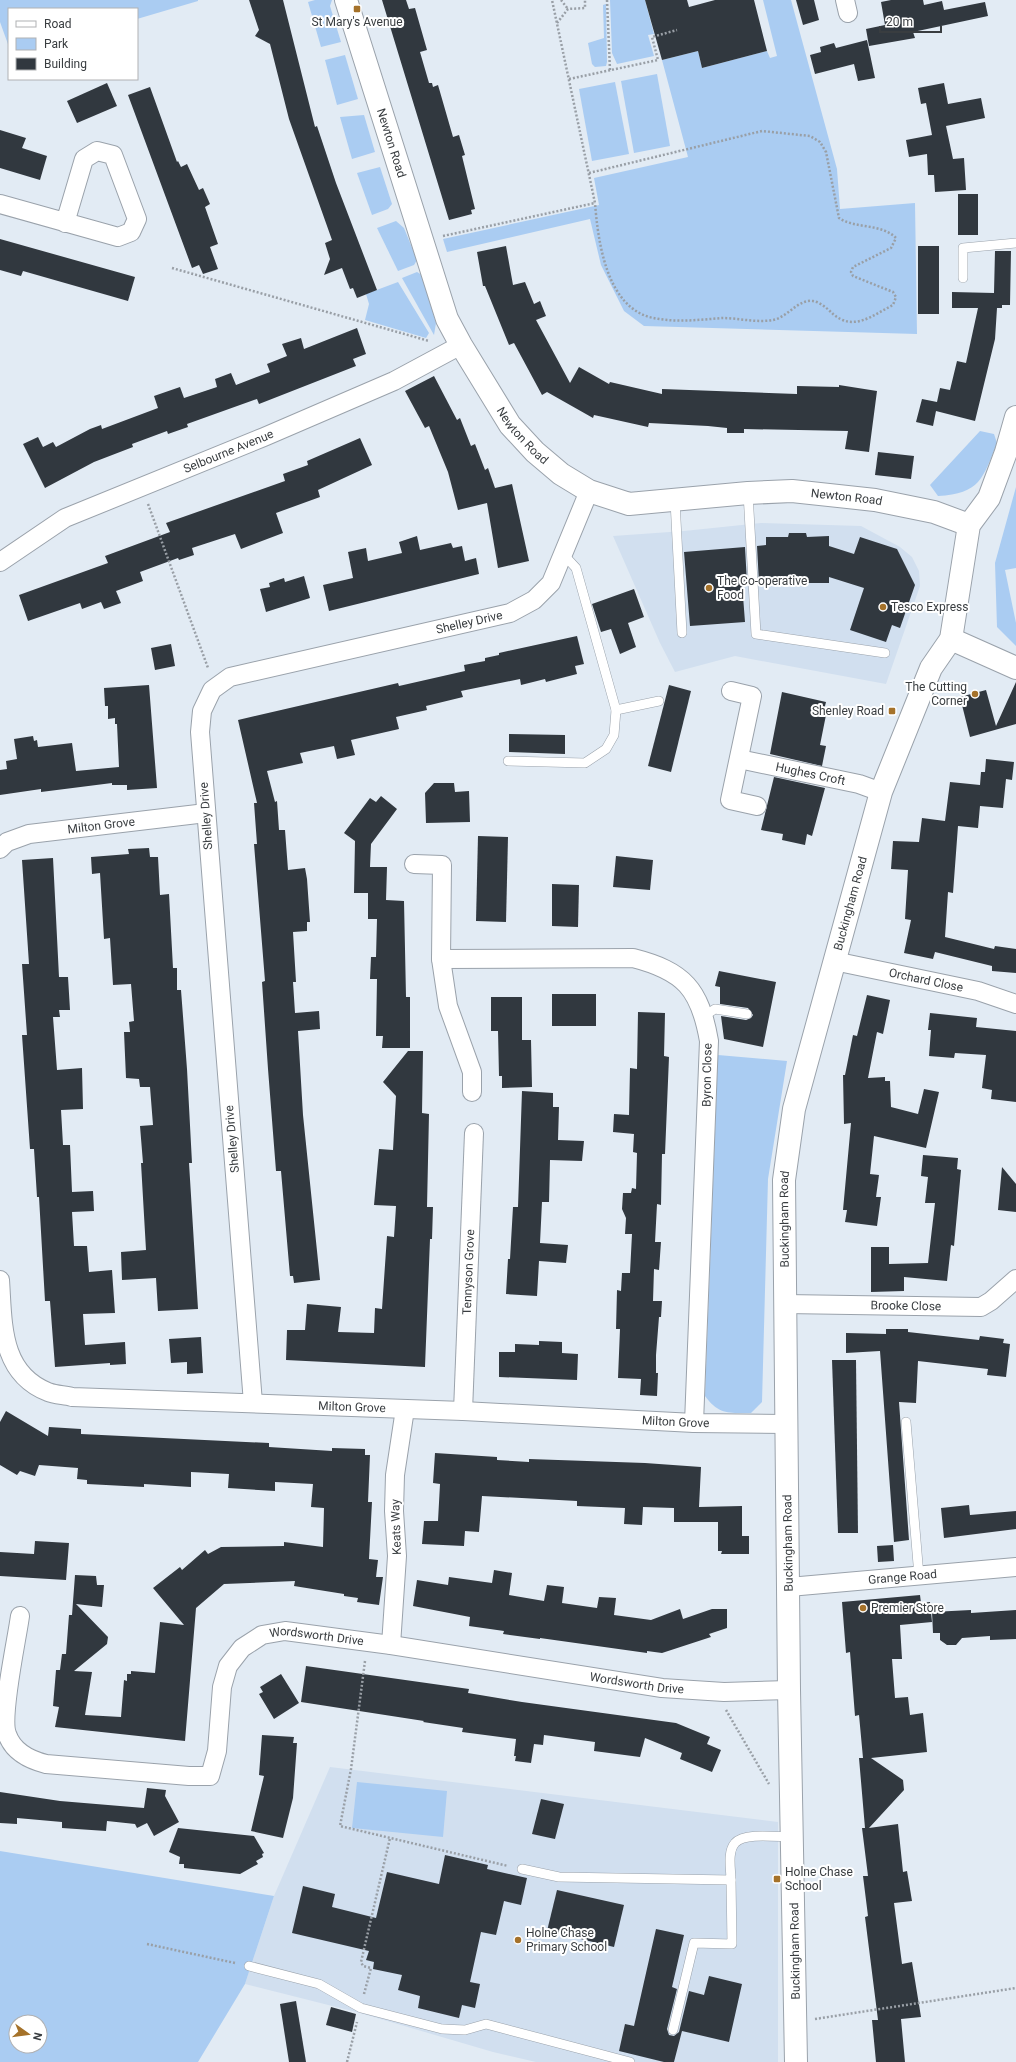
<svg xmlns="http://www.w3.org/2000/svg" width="1016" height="2062" font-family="Roboto,sans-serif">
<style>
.built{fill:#d1dfef}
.green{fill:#aaccf2;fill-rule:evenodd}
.building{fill:#31383f}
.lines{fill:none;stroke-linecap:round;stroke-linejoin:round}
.lane-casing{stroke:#9aa2ab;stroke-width:10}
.street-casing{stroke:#9aa2ab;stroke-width:20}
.secondary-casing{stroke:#9aa2ab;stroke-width:24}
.path{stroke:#999fa6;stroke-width:2.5;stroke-dasharray:2 2;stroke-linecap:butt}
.lane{stroke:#fff;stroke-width:9}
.street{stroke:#fff;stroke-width:18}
.secondary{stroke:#fff;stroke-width:22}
.poi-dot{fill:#a5722a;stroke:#fff;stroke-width:1.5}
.labels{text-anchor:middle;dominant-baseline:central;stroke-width:4;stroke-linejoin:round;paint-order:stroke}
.poi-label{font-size:12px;fill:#393d40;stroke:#fff;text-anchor:start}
.street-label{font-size:12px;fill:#393d40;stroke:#fff}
</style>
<rect width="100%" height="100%" fill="#e2ebf4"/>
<g class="built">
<polygon points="761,523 861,526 900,547 912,557 919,571 920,586 886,684 735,656 675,672 660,643 613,536 684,531"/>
<polygon points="330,1767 778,1822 778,2062 536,2062 493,2052 360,2013 245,1984 274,1896"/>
</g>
<g class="green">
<polygon points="0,0 198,0 198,1 137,19 137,9 9,9 9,47 0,22"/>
<polygon points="315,0 332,0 330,6 341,42 321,47 308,2"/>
<polygon points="610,0 645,0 654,34 648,35 654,56 617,64 612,53"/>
<polygon points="763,0 791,0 837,169 840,209 915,203 917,334 644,326 624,311 601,265 590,219 447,252 443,239 599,205 594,178 688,157 662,60 698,51 702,68 767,51 770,58 777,56"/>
<polygon points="606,4 607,62 606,66 595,67 592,64 588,43 604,38 603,5"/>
<polygon points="345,55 358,99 337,105 325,60"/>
<polygon points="657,74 670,146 634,153 621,81"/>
<polygon points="615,82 629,154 592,161 579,89"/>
<polygon points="364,115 375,152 352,159 340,117"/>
<polygon points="380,167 392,204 388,209 372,215 357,173"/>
<polygon points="396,221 404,228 417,260 414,265 398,271 377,228"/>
<polygon points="417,272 422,275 436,323 434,335 402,278"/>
<polygon points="398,282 429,333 426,338 365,320 369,304 366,294"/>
<path d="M980,431L994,434L997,443C983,478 980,494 938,496L930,485Z"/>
<polygon points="1016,487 1016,568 1005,570 1016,623 1016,646 997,627 995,563"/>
<path d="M718,1055L787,1061L768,1179L762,1402L751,1413C729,1413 719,1415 705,1396Z"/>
<polygon points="357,1782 447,1791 443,1837 352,1828"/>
<path d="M0,1851L274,1896L245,1984L198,2062H0ZM16,2022H40V2046H16Z"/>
</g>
<g class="building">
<polygon points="249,0 283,0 315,127 317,126 336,183 377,290 357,298 353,288 350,289 342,268 324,275 330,259 325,243 332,240 289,119 270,44 255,36 259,30"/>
<polygon points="382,0 406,0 409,9 415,8 427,50 420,52 429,83 432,83 433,87 438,85 453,137 459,135 465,155 462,156 475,209 471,210 472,214 449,220"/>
<polygon points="645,0 687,0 689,7 715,0 754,0 767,51 702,68 698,51 662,60"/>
<polygon points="796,0 814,0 819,20 803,25"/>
<polygon points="891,0 923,0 924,5 942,1 944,10 985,2 988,16 913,32 915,38 869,46 866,29 885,25 881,2"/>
<polygon points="867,40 875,78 858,81 854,64 815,74 810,55 821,52 820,47 834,43 836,48"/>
<polygon points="107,83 117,106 77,123 67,101"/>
<polygon points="944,83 948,104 981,98 985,118 946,126 953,159 964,158 966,190 935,192 934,175 928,175 927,154 909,157 906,140 932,135 926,103 921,104 918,88"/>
<polygon points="150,87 177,162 178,161 181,167 187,164 199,190 203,188 210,204 205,207 218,244 210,247 218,269 203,274 199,265 192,268 128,95"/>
<polygon points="0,130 26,138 22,148 47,156 40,180 0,168"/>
<rect x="958" y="194" width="20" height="41"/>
<polygon points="0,239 135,277 128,301 23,271 21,276 0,270"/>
<polygon points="506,246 513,285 525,282 534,304 540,301 546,316 536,320 570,383 579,367 609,384 610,382 662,394 662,389 797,394 797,386 839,387 839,385 877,391 869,452 845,449 848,431 744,429 744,433 727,433 727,428 708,426 649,423 648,427 594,415 593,418 547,392 542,395 514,343 509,345 485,286 483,286 477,252"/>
<rect x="918" y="246" width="21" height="68"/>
<polygon points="995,251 1011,251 1010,305 1002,305 1002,308 997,308 995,339 975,421 936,411 933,426 916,422 922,399 937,402 940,388 950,390 957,361 966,363 978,308 952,308 952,292 994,293"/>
<polygon points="357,328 366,354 353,359 356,366 259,404 257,399 187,424 188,427 168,434 167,431 132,444 133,447 94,462 45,488 23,444 38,437 43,447 53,442 56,447 90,429 101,425 102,429 158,408 154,396 180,387 184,398 217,387 215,379 231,373 236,385 270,372 267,364 287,356 282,344 301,338 304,349"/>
<polygon points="434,376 457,420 460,418 471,446 475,444 485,470 488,468 495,488 512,484 529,561 498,568 487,503 458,510 448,472 429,426 425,428 405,391"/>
<polygon points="360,438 372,465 318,490 320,497 276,513 283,533 241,549 235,534 192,548 194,555 179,560 178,558 140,572 143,581 116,591 121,603 104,609 101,602 82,609 80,603 28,621 19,595 108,563 105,556 170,532 166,523 285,481 283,474 308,465 307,461"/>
<polygon points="878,452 914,456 911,479 875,475"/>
<polygon points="789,533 806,533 807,537 829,536 829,546 854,554 860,537 897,549 915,585 900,628 892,625 886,642 850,630 864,588 829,577 829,583 759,583 757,546 766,545 766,537 788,537"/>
<polygon points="417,536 420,550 451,543 453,548 462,546 465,561 476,558 479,574 329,611 323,585 353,578 348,552 366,548 368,561 402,553 399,542"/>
<polygon points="745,547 747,583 742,583 745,622 690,626 684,552"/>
<polygon points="304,576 310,598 266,612 260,589 270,587 269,583 284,578 285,582"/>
<polygon points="634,589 644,617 628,623 636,647 620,654 611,629 601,632 592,604"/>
<polygon points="577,636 584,664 575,666 577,674 546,682 545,679 521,685 520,679 461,691 463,697 426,706 427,710 396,717 399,729 351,740 355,755 337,759 334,746 300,753 303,763 267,771 275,802 277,801 279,830 285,830 288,870 305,868 307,879 310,922 307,922 307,931 293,932 296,982 293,982 295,1013 319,1011 320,1029 298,1031 303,1115 320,1280 294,1283 293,1276 290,1276 281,1171 276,1171 268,1069 262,982 265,981 254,844 257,844 254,803 257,803 238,720 398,683 399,686 465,671 464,665 485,661 485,658 499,655 499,653"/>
<polygon points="171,644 175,666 155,670 151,648"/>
<polygon points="1016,682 1016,724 970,737 960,697 986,690 996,726"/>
<polygon points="149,685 157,788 127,790 127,785 112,785 112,783 41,792 41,789 0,795 0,770 7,769 6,761 17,759 14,739 33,736 34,741 37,740 38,747 72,743 76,771 119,767 117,724 115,724 115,718 108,719 108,706 105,706 104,688"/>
<polygon points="669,685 691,691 671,772 648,766"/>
<polygon points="782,692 826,702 823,714 826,715 820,745 826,746 822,766 770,754"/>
<polygon points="509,734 565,735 565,754 509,752"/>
<polygon points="986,759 1014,762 1012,780 1006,779 1003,808 980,806 978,828 958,826 953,893 948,892 945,937 994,949 995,946 1016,949 1016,973 992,971 992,966 935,952 933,959 904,953 911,920 905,919 908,870 891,869 893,841 919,842 922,818 945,821 950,782 980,785 981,772 985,772"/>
<polygon points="774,777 825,788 812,836 807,834 805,845 782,840 783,834 761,830"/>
<polygon points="434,783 454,783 455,792 469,791 470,822 426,823 425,793"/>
<polygon points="381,796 397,809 371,844 370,867 387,867 386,900 404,901 406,997 410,997 410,1048 382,1048 383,1036 376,1036 377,979 370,979 371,957 376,957 377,919 368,919 368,893 354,893 355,841 344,833 370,798 376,802"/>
<polygon points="478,836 508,837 506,922 476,921"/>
<polygon points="149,848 150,857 158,857 160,895 169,894 173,968 177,968 177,990 181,990 187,1069 192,1163 189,1163 198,1309 158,1311 156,1278 122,1280 121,1252 146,1250 141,1163 143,1163 140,1126 153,1125 150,1087 140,1087 139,1079 126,1078 124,1032 130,1032 129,1022 134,1021 131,984 113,985 110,938 104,939 100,873 92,874 91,857 129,854 128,849"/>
<polygon points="616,856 653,860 650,890 613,887"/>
<polygon points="53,858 59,977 68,977 70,1010 59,1010 60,1017 53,1017 57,1070 82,1068 83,1109 61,1110 63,1145 70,1145 72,1192 93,1191 94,1211 72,1212 74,1246 87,1246 89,1272 112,1270 115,1313 83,1314 85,1345 125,1342 126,1364 110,1365 110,1363 55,1367 50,1301 45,1301 39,1197 37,1197 34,1149 30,1149 22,1035 27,1035 22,964 29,964 22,860"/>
<polygon points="552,884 579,885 578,927 552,926"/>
<polygon points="719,971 776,982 763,1047 724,1039 721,1016 746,1020 751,1018 753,1015 748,1008 720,1004 720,987 715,986"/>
<rect x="552" y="994" width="44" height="32"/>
<polygon points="867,995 890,1000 883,1034 877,1032 868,1078 885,1077 885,1081 890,1081 891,1107 918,1114 924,1089 939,1092 926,1148 874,1136 870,1174 879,1175 876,1197 881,1197 877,1226 845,1222 847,1210 843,1210 851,1123 844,1124 843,1075 845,1075 853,1035 857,1036"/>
<polygon points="491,997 522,997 522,1040 531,1040 532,1087 502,1088 502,1076 499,1076 498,1031 491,1031"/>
<polygon points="638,1012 665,1013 664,1056 669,1057 665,1154 662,1154 661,1205 657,1204 655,1242 661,1242 659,1270 654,1269 653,1301 662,1301 661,1317 659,1317 656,1355 656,1373 658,1373 657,1396 640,1395 641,1379 618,1378 620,1329 616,1329 617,1290 621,1291 622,1273 630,1273 632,1234 625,1234 626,1218 622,1209 623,1193 631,1193 632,1188 636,1189 637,1153 633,1152 634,1134 613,1132 614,1114 629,1115 630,1068 637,1069"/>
<polygon points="930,1013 977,1018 976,1027 1016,1031 1016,1102 991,1099 992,1090 982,1088 986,1055 955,1053 954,1058 929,1056 931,1030 928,1030"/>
<polygon points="408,1051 423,1051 422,1113 429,1114 427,1207 433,1207 432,1239 430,1239 425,1367 286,1360 287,1330 305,1330 307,1304 341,1307 338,1332 374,1333 375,1308 382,1309 387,1236 394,1237 396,1206 374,1205 379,1149 393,1150 396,1096 383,1082"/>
<polygon points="522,1091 553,1093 553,1107 559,1107 558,1140 584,1141 582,1161 550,1160 549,1202 542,1202 540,1243 568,1245 566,1263 539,1261 537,1296 506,1294 508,1259 510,1259 513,1207 518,1207"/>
<polygon points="923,1155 958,1158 957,1169 961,1170 954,1246 951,1245 947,1281 904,1277 904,1291 871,1292 871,1247 889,1247 889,1264 928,1263 935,1203 925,1203 928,1177 921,1176"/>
<polygon points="1002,1167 1016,1184 1016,1212 998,1210"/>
<polygon points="886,1329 908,1329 908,1332 979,1340 980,1336 1004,1339 1003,1343 1010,1344 1006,1377 987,1375 988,1369 918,1361 916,1403 899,1402 909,1540 894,1542 880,1351 846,1353 846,1333 886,1334"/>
<polygon points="201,1337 203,1373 187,1374 187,1362 171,1363 169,1339"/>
<polygon points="539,1341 562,1342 562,1353 578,1354 577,1380 499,1377 499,1352 515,1352 515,1344 539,1345"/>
<polygon points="832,1360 856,1360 858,1533 838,1533"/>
<polygon points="6,1411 48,1436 49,1427 81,1429 81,1434 269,1443 269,1447 332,1451 332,1448 365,1449 365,1455 370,1455 368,1502 372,1502 369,1559 378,1560 376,1577 383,1577 379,1605 357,1602 358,1598 344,1596 344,1594 294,1586 295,1581 224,1584 196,1608 185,1741 55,1727 59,1707 53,1706 56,1670 60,1670 62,1654 66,1654 69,1615 72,1615 75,1575 96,1576 97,1585 104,1585 102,1607 76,1604 108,1637 107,1644 74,1671 92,1672 85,1715 121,1717 124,1680 127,1681 127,1674 131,1674 131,1671 155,1673 160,1622 184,1625 153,1588 180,1567 182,1570 205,1550 208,1554 221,1547 284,1546 284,1542 323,1547 324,1508 311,1507 313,1484 275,1482 275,1491 228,1488 229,1474 191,1472 191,1487 144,1484 144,1487 87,1484 87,1480 77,1479 78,1468 39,1465 35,1476 20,1471 17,1475 0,1465 0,1422"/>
<polygon points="435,1453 497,1457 497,1460 529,1462 529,1459 645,1463 701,1467 699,1507 742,1506 742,1536 749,1536 749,1554 721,1554 722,1551 718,1551 718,1522 674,1522 674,1508 643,1507 642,1525 624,1524 625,1508 577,1506 577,1501 482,1496 479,1532 465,1531 464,1546 422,1544 424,1521 438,1521 440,1484 433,1483"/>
<polygon points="969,1505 970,1515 1016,1511 1016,1529 944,1538 941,1508"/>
<polygon points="35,1541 69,1543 66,1580 0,1576 0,1552 34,1554"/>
<polygon points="893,1545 894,1561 878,1562 877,1546"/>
<polygon points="494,1570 512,1573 509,1595 544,1601 547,1585 564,1587 562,1603 597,1608 599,1597 616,1598 614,1615 651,1620 680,1609 683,1619 712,1609 727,1609 727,1628 709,1634 711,1637 662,1653 647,1651 647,1653 540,1638 540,1639 503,1634 504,1631 469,1626 470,1617 413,1606 417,1580 448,1585 449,1577 492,1583"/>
<polygon points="920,1595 921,1603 930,1602 932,1622 900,1625 902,1659 892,1659 895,1698 908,1697 910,1715 923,1713 927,1752 871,1758 903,1780 904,1790 869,1828 898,1824 903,1872 907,1871 912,1901 894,1903 902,1964 912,1962 921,2017 901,2019 905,2062 876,2062 872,2020 878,2020 865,1917 868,1916 863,1876 868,1876 862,1828 865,1828 859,1758 863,1758 859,1715 855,1716 850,1652 846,1653 842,1602"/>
<polygon points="971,1610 971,1613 1016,1610 1016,1639 990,1640 990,1636 962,1638 956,1645 947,1645 940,1640 940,1633 933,1633 932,1612"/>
<polygon points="306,1666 469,1689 468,1693 522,1702 676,1723 710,1737 707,1744 721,1750 712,1772 680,1759 682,1753 645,1738 640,1757 594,1751 595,1742 544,1735 543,1745 534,1744 531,1763 515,1761 516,1756 514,1756 516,1739 462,1732 463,1728 423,1722 424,1721 301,1702"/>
<polygon points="281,1674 299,1703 274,1719 259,1694 263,1692 260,1687"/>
<polygon points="262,1735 294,1737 293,1743 297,1743 293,1798 283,1838 251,1831 264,1776 259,1775"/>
<polygon points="147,1788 166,1790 165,1796 179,1822 154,1836 147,1823 137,1828 135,1824 107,1821 106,1831 62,1828 62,1822 17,1818 17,1824 0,1823 0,1792 60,1801 144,1808"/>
<polygon points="541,1799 564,1804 555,1839 532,1834"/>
<polygon points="178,1828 254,1836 264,1853 262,1854 263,1857 256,1861 258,1864 240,1874 184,1868 184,1864 179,1864 180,1857 169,1852"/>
<polygon points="445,1855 488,1865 487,1869 527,1878 521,1905 504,1901 496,1935 481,1932 470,1982 480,1984 475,2008 462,2005 459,2018 418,2008 420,1996 398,1990 402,1975 373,1969 374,1962 366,1960 369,1951 292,1933 303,1886 335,1894 332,1907 376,1918 387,1872 439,1884"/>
<polygon points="557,1890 624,1905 614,1947 547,1931"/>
<polygon points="656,1929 684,1935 672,1987 677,1989 667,2029 669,2035 674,2036 679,2032 689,1991 704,1995 709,1976 742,1984 729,2042 682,2031 674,2062 664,2062 619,2051 625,2024 634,2026"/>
<polygon points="296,2001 306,2062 289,2062 280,2004"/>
<polygon points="331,2007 356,2014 352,2032 326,2025"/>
</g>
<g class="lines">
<defs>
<g id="lane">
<polyline points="963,278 963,248 1016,243"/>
<polyline points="748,493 756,634 885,653"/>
<polyline points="675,501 682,633"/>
<polyline points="616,710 659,701"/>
<polyline points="508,761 585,763 606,749 614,735 616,710 576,568 564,555"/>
<polyline points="704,1016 715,1009 747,1014"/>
<polyline points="906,1422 919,1576"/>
<path d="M522,1869L559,1877L731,1880C731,1870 727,1852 735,1843C744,1832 778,1837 792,1837"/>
<polyline points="249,1966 319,1984 361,2008 442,2029 465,2030 486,2024 630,2062"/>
<polyline points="673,2030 694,1943 732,1944 731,1880"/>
</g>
<g id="street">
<polyline points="845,0 848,13"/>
<polyline points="0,204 118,237 131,232 137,219 113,155 97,151 84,159 65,223"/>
<path id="s1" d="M0,562L65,518L264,437L394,381L461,345"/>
<polyline points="731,691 752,696 730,800 757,806"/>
<path id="s2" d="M739,759L859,784L881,792"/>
<path id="s3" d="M0,849L7,842L29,834L206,813"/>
<polyline points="414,864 442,865 441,959 448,1006 472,1072 472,1092"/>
<path d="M441,959L633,958C684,971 700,989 709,1041L694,1423"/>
<path id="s4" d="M834,961L978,991L1016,1004"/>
<path id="s5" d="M0,1280C3,1323 0,1373 48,1392C55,1395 65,1395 72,1397L463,1411L694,1423L786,1424"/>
<path id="s6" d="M785,1304L981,1307L991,1301L1016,1279"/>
<path id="s7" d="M253,1403L200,732L202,711L212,690L230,677L510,613L534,600L551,583L589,491"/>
<path id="s8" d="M463,1411L474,1133"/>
<path id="s9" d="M789,1587L1016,1567"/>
<path id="s10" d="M20,1616C17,1639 0,1716 7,1734C13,1752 30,1760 46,1764L189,1776H210L217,1751L222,1687L228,1666L242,1648L262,1635L285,1631L391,1645L662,1688L724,1692L789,1690"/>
<polyline points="391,1645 397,1556 394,1511 395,1475 405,1409"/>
</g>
<g id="secondary">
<path id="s11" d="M346,0L447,319L461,345L510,425L535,452L561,474L589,491L629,504L748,493L792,491L875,500L934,512L969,525"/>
<polyline points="951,639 1016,668"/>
<path id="s12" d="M796,2062L789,1690L784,1180L794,1109L881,792L931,668L951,639L969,525L989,498L1006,452L1016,417"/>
</g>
</defs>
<use href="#lane" class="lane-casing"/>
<use href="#street" class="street-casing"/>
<use href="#secondary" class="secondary-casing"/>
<g class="path">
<polyline points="561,0 568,9"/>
<polyline points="607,0 610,70"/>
<polyline points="557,23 568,9 585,8 585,0"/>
<polyline points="569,79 658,60 652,37 677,30"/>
<path d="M589,173L762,131L810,136L820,142L826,152L839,218C855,229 881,223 896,238L891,248L853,267L851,272L853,276L893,292L896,297L893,305C873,315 854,332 833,314C828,309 820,302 813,301C798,299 788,317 773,320C757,323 738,318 722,318C698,320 673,323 649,317C606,304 598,241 595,203"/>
<polyline points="443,236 595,203 552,0"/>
<polyline points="172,268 429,341"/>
<polyline points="148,504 208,668"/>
<polyline points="365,1661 351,1769 340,1826 508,1866"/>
<polyline points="726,1710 769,1784"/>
<polyline points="147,1944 235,1963"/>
<polyline points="364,1994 371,1968 363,1966 361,1962 390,1838"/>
<polyline points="815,2019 1016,1988"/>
<polyline points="347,2062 357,2022"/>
</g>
<use href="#lane" class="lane"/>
<use href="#street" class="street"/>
<use href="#secondary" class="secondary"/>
</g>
<g class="poi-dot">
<rect x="353" y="5" width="8" height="8" rx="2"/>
<circle cx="709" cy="588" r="4"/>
<circle cx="883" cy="607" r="4"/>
<circle cx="975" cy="694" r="4"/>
<rect x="888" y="707" width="8" height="8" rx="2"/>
<circle cx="863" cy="1608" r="4"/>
<rect x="773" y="1875" width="8" height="8" rx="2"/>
<circle cx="518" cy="1940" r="4"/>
</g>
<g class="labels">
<g class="poi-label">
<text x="357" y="22" text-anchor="middle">St Mary's Avenue</text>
<text x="717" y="581">The Co-operative<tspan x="717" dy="14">Food</tspan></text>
<text x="891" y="607">Tesco Express</text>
<text x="967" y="687" text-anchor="end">The Cutting<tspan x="967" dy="14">Corner</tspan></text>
<text x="884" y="711" text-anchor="end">Shenley Road</text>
<text x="871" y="1608">Premier Store</text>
<text x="785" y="1872">Holne Chase<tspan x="785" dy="14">School</tspan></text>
<text x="526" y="1933">Holne Chase<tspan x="526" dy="14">Primary School</tspan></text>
</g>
<g class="street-label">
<text stroke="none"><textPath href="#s11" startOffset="150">Newton Road</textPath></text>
<text stroke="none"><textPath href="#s11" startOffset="474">Newton Road</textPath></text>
<text stroke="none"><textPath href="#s1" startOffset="255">Selbourne Avenue</textPath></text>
<text stroke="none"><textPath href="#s11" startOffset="822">Newton Road</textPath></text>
<text stroke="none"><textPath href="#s7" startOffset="985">Shelley Drive</textPath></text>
<text stroke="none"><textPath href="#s2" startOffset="73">Hughes Croft</textPath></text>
<text transform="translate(206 816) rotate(-94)">Shelley Drive</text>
<text stroke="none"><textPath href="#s3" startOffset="106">Milton Grove</textPath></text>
<text stroke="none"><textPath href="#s12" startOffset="1167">Buckingham Road</textPath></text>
<text stroke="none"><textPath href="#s4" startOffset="94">Orchard Close</textPath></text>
<text transform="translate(707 1075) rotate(-89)">Byron Close</text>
<text transform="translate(232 1139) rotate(-95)">Shelley Drive</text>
<text stroke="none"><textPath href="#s12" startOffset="843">Buckingham Road</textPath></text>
<text stroke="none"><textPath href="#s8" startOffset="139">Tennyson Grove</textPath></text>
<text stroke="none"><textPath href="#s6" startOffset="121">Brooke Close</textPath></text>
<text stroke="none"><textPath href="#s5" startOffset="435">Milton Grove</textPath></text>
<text stroke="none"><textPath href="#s5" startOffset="759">Milton Grove</textPath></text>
<text transform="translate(396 1527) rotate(-92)">Keats Way</text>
<text transform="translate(788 1543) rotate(-91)">Buckingham Road</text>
<text stroke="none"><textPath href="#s9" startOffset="114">Grange Road</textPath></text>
<text stroke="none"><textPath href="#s10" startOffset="549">Wordsworth Drive</textPath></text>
<text stroke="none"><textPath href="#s10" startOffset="873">Wordsworth Drive</textPath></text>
<text transform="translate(795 1951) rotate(-91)">Buckingham Road</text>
</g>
</g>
<rect x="8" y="8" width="130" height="72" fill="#ffffff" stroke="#b0b1b3"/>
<rect x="16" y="21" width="20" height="6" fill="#ffffff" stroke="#b0b1b3"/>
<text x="44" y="28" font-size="12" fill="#393d40">Road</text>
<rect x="16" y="38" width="20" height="12" fill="#aaccf2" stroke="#b0b1b3"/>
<text x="44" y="48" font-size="12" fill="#393d40">Park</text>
<rect x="16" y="58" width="20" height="12" fill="#31383f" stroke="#b0b1b3"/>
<text x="44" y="68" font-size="12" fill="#393d40">Building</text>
<g transform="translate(28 2034) rotate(104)"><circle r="19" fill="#ffffff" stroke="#b0b1b3"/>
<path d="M0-3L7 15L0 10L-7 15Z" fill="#a5722a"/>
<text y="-6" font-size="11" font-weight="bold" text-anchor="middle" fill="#393d40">N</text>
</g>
<path d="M880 26v6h61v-6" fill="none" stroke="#393d40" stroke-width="2"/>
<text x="886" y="26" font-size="12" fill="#393d40" stroke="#ffffff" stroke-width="3" paint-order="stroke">20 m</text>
</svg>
